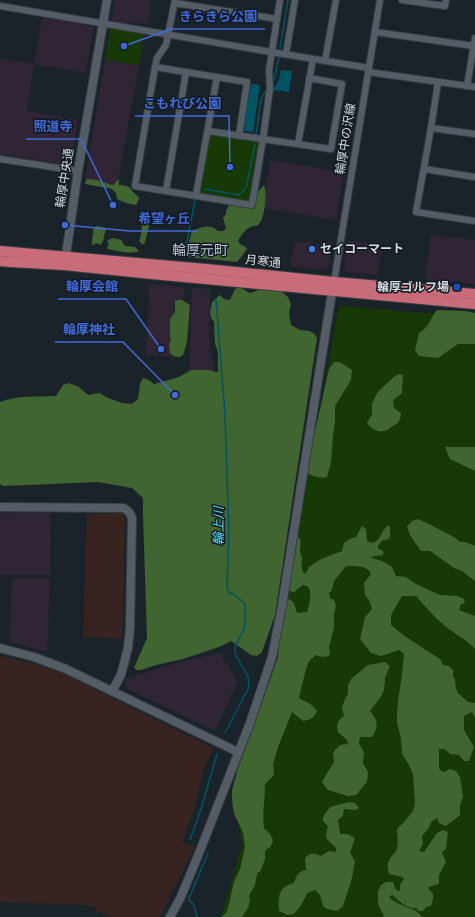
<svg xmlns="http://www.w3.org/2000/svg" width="475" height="917" font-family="Spectral,'Noto Sans JP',serif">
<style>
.commercial{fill:#2f2534}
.industrial{fill:#372421}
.green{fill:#173905}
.forest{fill:#406530}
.water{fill:#005463}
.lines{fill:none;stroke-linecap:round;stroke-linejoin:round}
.stream{stroke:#005463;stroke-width:1.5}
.minor-casing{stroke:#383e44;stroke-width:8}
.tertiary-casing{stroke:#383e44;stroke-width:10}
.trunk-casing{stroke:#383e44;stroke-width:12}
.minor{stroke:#545d65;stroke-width:6}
.tertiary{stroke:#545d65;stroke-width:8}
.trunk{stroke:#c76c78;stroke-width:10}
.shop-dot{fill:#3f7fe0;stroke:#121a21;stroke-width:1.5}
.transit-dot{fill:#1a4fb4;stroke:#121a21;stroke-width:1.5}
.labels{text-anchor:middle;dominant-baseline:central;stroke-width:3;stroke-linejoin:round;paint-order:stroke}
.street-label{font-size:12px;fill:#d7dce1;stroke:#121a21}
.poi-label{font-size:12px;font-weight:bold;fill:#d7dce1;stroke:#121a21;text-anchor:start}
.water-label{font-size:13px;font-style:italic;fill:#57ddfa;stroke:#121a21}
.quarter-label{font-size:14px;fill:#b9c3cd;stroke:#121a21}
.leader{fill:none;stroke:#426ada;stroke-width:1.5}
.callout-dot{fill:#426ada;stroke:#121a21;stroke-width:1.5}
.callout-label{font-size:13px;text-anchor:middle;font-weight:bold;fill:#426ada;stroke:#121a21;stroke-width:3;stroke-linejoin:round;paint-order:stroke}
</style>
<rect width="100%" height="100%" fill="#1b232a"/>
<g class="commercial">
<polygon points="115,0 151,0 148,24 113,22 112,20"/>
<polygon points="42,17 94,27 85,73 34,64 27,111 78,120 71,166 0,154 0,58 34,64"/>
<polygon points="105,60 139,65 117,186 85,181"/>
<polygon points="271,160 343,172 336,220 262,208"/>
<polygon points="431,235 475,240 475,284 425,279"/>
<polygon points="348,240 383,245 377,275 346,272 344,269"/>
<polygon points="295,241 321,244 321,242 332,242 328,267 324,270 290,267 293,249 294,249"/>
<polygon points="149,284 184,287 183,302 174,302 171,357 146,355 149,297 148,293"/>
<polygon points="192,288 210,289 209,336 213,365 215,370 215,374 189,373"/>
<polygon points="0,512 51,513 50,575 0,575"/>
<polygon points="12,578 50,578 47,652 10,642"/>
<polygon points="221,653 224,660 237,680 237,683 215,731 128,689 125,679 179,662"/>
</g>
<g class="industrial">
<polygon points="121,513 125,519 122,639 83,637 87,514"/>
<polygon points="0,656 28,662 62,673 213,748 204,768 194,809 182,842 195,847 160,917 113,917 97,911 95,907 88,905 0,902"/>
</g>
<g class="green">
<polygon points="112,28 144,34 139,65 105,60 110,30"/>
<polygon points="208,131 263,139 252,205 196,195"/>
<polygon points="339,306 475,317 475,917 221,917 242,847 235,789 280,659 295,547"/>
</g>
<g class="forest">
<path d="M88,179C97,179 104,183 113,185L119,179V185C134,186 128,189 138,196L139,199L136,205L126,203L117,199L116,193L112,189L85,184L86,180Z"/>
<path d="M264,185C267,193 265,218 259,224C257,227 256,225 253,226C246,228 241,235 238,241C240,246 245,245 247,249L238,261L237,262L188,257L186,255L188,245L192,231C201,227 210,223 218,231H224L226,228L223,218L226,214V211L229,205L247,207L257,193Z"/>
<polygon points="145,220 147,221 149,226 145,242 144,244 142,244 139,241 141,235 142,225"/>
<path d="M98,226L105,228L106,230C103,235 105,241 100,245L97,243L93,245H92C91,239 94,235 93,229L95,227Z"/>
<path d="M113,238L121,240L125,246L135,247L139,251C130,255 118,251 108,249L107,248L109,244L107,242L108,240Z"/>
<path d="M239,287L250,293L256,291L261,288L281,291L288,297L291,304L289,314L291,325L300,330L309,331L314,333L317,338L275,615L262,652L257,656L251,655L231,641L219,647L183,659L156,665L141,670H137L134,668L147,638L143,515V498L132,488L98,482L3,486L0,484V402C18,395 37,397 56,396L63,385L69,383L79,387L88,395L99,393L108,398L122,403L132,404L138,399L140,384L143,378L149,380L154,384L179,377L191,370H208L215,372H218V352L215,344L214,322L211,318L210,312L212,302L220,295L224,299L230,300L235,289Z"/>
<polygon points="179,300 182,300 190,305 187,342 183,355 179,357 173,356 170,353 169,344 171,340 170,337 170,319 175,312 175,301"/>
<path d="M437,310L465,311L475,313V344H458L438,358L419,356L415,350L419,333C429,327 430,319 437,310Z"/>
<path d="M334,362H340L352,370L351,380L335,406V421L333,436L331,462L327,477C320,479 313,476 307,473V464L311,451L312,440L314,431L316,427L329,369Z"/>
<path d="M399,374L403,375L402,393L393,400L394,408L401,413C400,421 400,422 393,426C391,427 389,429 387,430C379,434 372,429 367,423L372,415V404L377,393L384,386L395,376Z"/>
<polygon points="445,447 475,447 475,471 450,459"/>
<polygon points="418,519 431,525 454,537 460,542 465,542 475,546 475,581 462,571 454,568 430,551 421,551 410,535 407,527 412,521"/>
<path d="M389,525L390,528V537L387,540H383L378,545V548L384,552L383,555L370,557L384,562L392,567L396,576L406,577L416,584L440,595L458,596L464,599L465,603L461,604L459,610L475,616V649C466,639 455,634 445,626C434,617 425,606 416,596H402L391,615V625L406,637L441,660L443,665L449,666L453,670V676L455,680L456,688L458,693L468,702L475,703V718L472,712L464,716V730L474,747L469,761H464L459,755L450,754L445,749H439V767L440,770L444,772L450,769L456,771L460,777L463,797L460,805V815L446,826L439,823L437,818L432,821L428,829L422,836L423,843L419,851L424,852L437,833L443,830L448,832L446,848L442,853L446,862L439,875V884L431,886L428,888L433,894V899L431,906L426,907L423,911H418L417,908C411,909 404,905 399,901C396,899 395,896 392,895L389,897C398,907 417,907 422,917H382L384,916L378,904V892L381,885L386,882H393L396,890L400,891V885L404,879L402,877L389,874C387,867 387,861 392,856C393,854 395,853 396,851C399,845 397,835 397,829L405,821L413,811L415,804L413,774L408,763L402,754L401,738L397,723V715L398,701L402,675L404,654L399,650L381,656L371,653L360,639L365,617L372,609L369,600L365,595L364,583L371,574C367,564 355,567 346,566L334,581L332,590L329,593L330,598L334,600L336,605L334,614V627L329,648L330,653L329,656L322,657L316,655L309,661L306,669L299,698C307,702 312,704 317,711C314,718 310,720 303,721L292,712L278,747L273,764L274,775L265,784C265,799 262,814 264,828L270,834L273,840L271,846L265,851V859L261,870L257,874L255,885L249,896L250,901L248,908L242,917H221L226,913L228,908L234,882L240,869L245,847L243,832L234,814L233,808L232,799V790L239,765L251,734L278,657L281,622L286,601L290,599L294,603L297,613L307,612C309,606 312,594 309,588C308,586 306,586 303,585L294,592H292L288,589L295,541L299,537C302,542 300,545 300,550C300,553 301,555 302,557C302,563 300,568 304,573H306L309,567L321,559L342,551L344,543L350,539L356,537L362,526L366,529L367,541C380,548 380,530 389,525Z"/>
<path d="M385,662L390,666L385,678L384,690L380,698L370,711C378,721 379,726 372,737H360L359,744L364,752L363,763L368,772L367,782L356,795L348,796L328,790L322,782L327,773L334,762L333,753L335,750L340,745L348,744L347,740L338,732C336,724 338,720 344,716L342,708L345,699L348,694V685L351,679L368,665Z"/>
<path d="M349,802L355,803L359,808L356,810L344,809L343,816L338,820L340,834H348L355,838L350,853L355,861L352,878L343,906L337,911L327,909L323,906L320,895L315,890L307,893L302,904L294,914L288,915L279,911C278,897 278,887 294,883C297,875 297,872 306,870L305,858C311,852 314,853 321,856L329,851L336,852V848C327,838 324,841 328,826L323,821V817L330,807Z"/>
</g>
<g class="water">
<polygon points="281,70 292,71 289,92 274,90 274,88 279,80"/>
<polygon points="251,84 260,85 253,132 245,131 243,129"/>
</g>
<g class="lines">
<g class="stream">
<polyline points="280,48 288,0"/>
<polyline points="274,80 279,57"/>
<polyline points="256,134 261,100 265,91"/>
<polyline points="204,189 239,195 246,188 255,144"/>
<polyline points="184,257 195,200"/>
<path d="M216,299L225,415L229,532L227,587L229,592L236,596L245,604C245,611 246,622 244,629C241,637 234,643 235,652C239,667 252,672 248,689L225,733"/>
<polyline points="190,840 201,809 217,754"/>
<polyline points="197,917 194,905 189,900 189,898 208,853"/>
</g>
<defs>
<g id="minor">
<polyline points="175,0 166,45 157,58 155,67 135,186 252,205 263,139 270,88 269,70 280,0"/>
<polyline points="402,0 445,6 446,0"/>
<polyline points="175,3 277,19"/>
<polyline points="0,6 271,52 369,68"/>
<polyline points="375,32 474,46"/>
<polyline points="286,54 295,0"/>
<polyline points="325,61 336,0"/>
<polyline points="155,67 247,82 239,136"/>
<polyline points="368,72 475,87"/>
<polyline points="438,82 431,128 416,212 475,221"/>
<polyline points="467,86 475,38"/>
<polyline points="431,128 475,134"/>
<polyline points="208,131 331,149 342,84 309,78"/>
<polyline points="298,144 313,59"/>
<polyline points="0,159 78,171"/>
<polyline points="424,169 475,177"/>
<polyline points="166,191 186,72"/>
<polyline points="196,195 217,77"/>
<polyline points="334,282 380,0"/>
</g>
<g id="tertiary">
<polyline points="65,262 78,171 107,0"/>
<polyline points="0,507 124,508 129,512 132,518 130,628 128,648 121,675 112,691"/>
<polyline points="0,648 34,657 66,669 238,752"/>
<polyline points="170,917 180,899 198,856 250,723 272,657 282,606 333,286"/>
</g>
<g id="trunk">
<polyline points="0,251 206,269 334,282 475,294"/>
<polyline points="0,261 11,262 64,265 152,274 475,304"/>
</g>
</defs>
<use href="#minor" class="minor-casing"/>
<use href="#tertiary" class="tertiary-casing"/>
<use href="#trunk" class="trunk-casing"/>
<use href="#minor" class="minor"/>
<use href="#tertiary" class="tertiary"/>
<use href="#trunk" class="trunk"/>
</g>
<circle class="shop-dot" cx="312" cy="249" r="4"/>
<rect class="transit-dot" x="453" y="283" width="8" height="8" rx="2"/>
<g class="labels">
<g class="street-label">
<text transform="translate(346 139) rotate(-81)">輪厚中の沢線</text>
<text transform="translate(65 178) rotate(-81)">輪厚中央通</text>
<text transform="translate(263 262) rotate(6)">月寒通</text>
</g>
<g class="poi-label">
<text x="320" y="249">セイコーマート</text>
<text x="449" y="287" text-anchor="end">輪厚ゴルフ場</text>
</g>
<g class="water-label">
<text transform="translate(219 526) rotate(-90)">輪上川</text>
</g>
<g class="quarter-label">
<text x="200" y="250">輪厚元町</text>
</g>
</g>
<path class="leader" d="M124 46L171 29H265M230 167L229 116H135M113 205L81 139H26M65 225L130 231H198M161 349L126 299H58M175 395L123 342H55"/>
<g class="callout-dot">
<circle cx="124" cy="46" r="4"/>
<circle cx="230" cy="167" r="4"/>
<circle cx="113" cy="205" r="4"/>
<circle cx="65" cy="225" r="4"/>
<circle cx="161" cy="349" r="4"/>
<circle cx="175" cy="395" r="4"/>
</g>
<g class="callout-label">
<text x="218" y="21">きらきら公園</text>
<text x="182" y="108">こもれび公園</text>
<text x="53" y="131">照道寺</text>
<text x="164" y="223">希望ヶ丘</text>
<text x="92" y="291">輪厚会館</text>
<text x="89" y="334">輪厚神社</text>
</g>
</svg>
